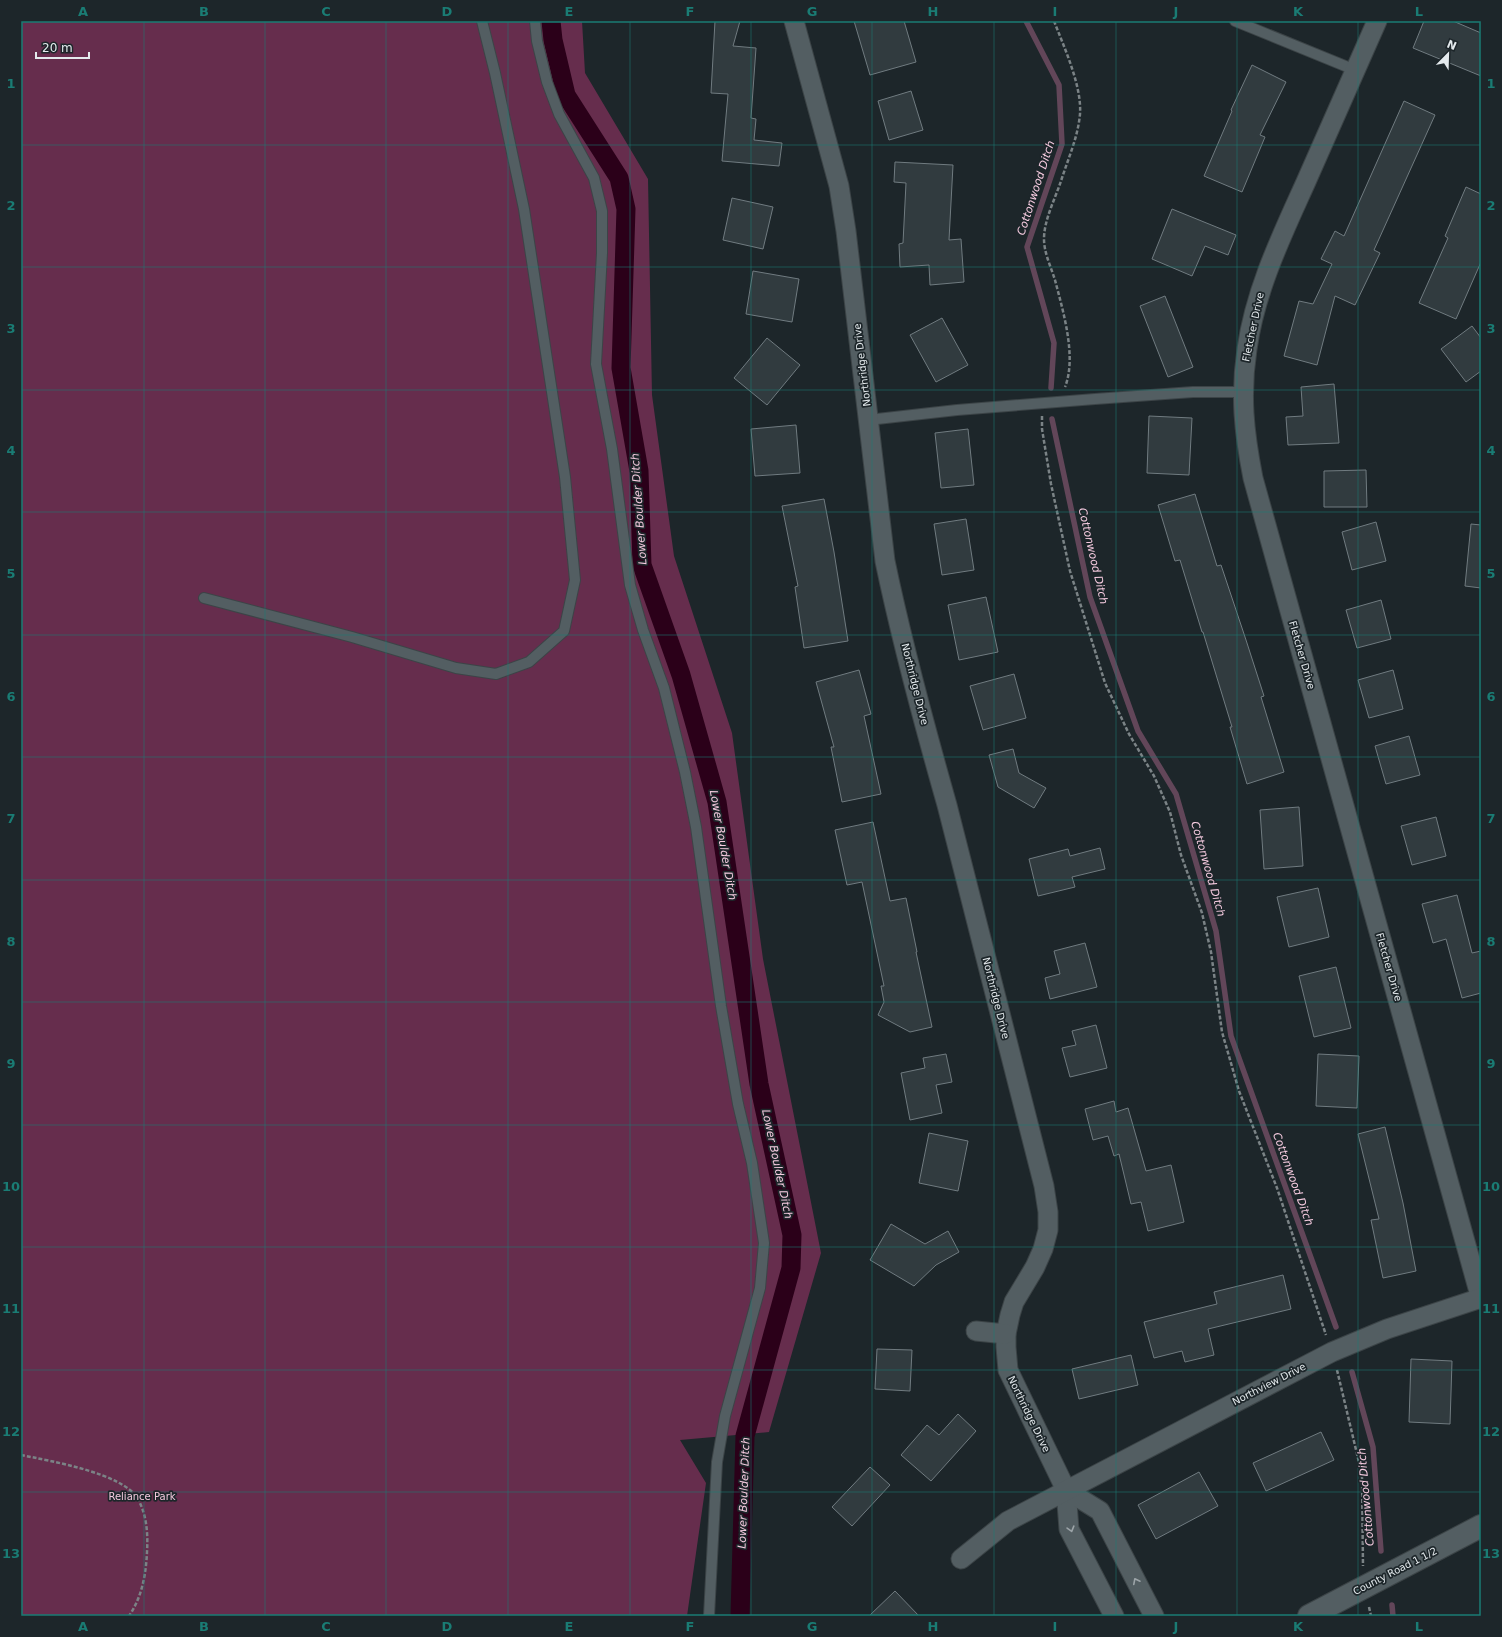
<svg xmlns="http://www.w3.org/2000/svg" width="1502" height="1637" font-family="'DejaVu Sans',sans-serif">
<style>
.green{fill:#662d4d}
.lines{fill:none;stroke-linecap:round;stroke-linejoin:round}
.stream{stroke:#624659;stroke-width:5.5}
.canal{stroke:#2b0019;stroke-width:19}
.building{fill:#313b3f;stroke:#707b80}
.service-casing{stroke:#3c4447;stroke-width:12}
.minor-casing{stroke:#3c4447;stroke-width:21}
.tertiary-casing{stroke:#3c4447;stroke-width:24}
.path{stroke:#7b8386;stroke-width:2.5;stroke-dasharray:4 2;stroke-linecap:butt}
.service{stroke:#535e62;stroke-width:10}
.minor{stroke:#535e62;stroke-width:19}
.tertiary{stroke:#535e62;stroke-width:22}
.oneway{stroke:#9ca4a8}
.grid{fill:none;stroke:#1a7c74;stroke-width:1;stroke-opacity:0.55}
.labels{text-anchor:middle;dominant-baseline:central;stroke-width:3.5;stroke-linejoin:round;paint-order:stroke}
.street-label{font-size:10px;fill:#e4eaed;stroke:#1d262a}
.park-label{font-size:10px;fill:#f3c8dd;stroke:#1d262a}
.water-label{font-size:11px;font-style:italic;fill:#f7cce1;stroke:#1d262a}
.neatline{fill:none;stroke:#1a7c74;stroke-width:1.5}
.grid-label{font-size:13px;text-anchor:middle;font-weight:bold;fill:#1a7c74}
</style>
<rect width="100%" height="100%" fill="#1d262a"/>
<polygon class="green" points="21,21 582,21 585,73 648,179 652,395 674,556 732,733 763,959 821,1253 769,1432 680,1440 706,1483 687,1616 21,1616"/>
<g class="lines">
<g class="stream">
<polyline points="1026,21 1059,85 1062,144 1027,247 1054,343 1051,388"/>
<polyline points="1052,419 1090,597 1138,731 1176,794 1216,931 1231,1036 1336,1327"/>
<polyline points="1352,1372 1373,1447 1381,1551"/>
<polyline points="1392,1605 1393,1616"/>
</g>
<polyline class="canal" points="551,21 553,40 566,95 619,178 626,209 621,368 639,471 642,565 681,675 717,802 759,1084 792,1235 791,1268 745,1436 740,1616"/>
</g>
<g class="building">
<polygon points="715,21 740,21 733,46 756,48 751,118 756,119 754,140 782,143 779,166 722,161 728,94 711,93"/>
<polygon points="854,21 904,21 916,62 870,75"/>
<polygon points="1424,21 1453,21 1481,33 1481,76 1413,48"/>
<polygon points="1252,65 1286,82 1260,135 1265,137 1242,192 1204,176 1232,111 1231,110"/>
<polygon points="911,91 923,130 889,140 878,101"/>
<polygon points="1404,101 1435,115 1374,250 1380,253 1355,305 1335,296 1317,365 1284,356 1299,301 1313,304 1332,264 1321,259 1335,231 1344,236"/>
<polygon points="895,162 953,165 949,240 961,239 964,282 930,285 929,265 900,267 899,244 903,243 906,183 894,182"/>
<polygon points="1466,187 1481,194 1481,262 1456,319 1419,303 1448,238 1445,236"/>
<polygon points="732,198 773,207 763,249 723,240"/>
<polygon points="1172,209 1236,235 1228,255 1205,246 1192,276 1152,259"/>
<polygon points="753,271 799,279 792,322 746,314"/>
<polygon points="1165,296 1193,367 1168,377 1140,306"/>
<polygon points="942,318 968,365 936,382 910,335"/>
<polygon points="1472,326 1481,338 1481,371 1466,382 1441,349"/>
<polygon points="767,338 800,365 767,405 734,378"/>
<polygon points="1334,384 1339,443 1288,445 1286,417 1303,416 1301,387"/>
<polygon points="1149,416 1192,418 1189,475 1147,473"/>
<polygon points="796,425 800,473 755,476 751,429"/>
<polygon points="968,429 974,485 941,488 935,433"/>
<polygon points="1366,470 1367,507 1324,507 1324,471"/>
<polygon points="1195,494 1217,566 1221,565 1246,640 1264,696 1261,697 1284,772 1247,784 1230,727 1232,727 1203,632 1202,632 1180,560 1175,561 1158,505"/>
<polygon points="824,499 834,552 848,641 804,648 795,587 798,586 782,506"/>
<polygon points="966,519 974,570 942,575 934,524"/>
<polygon points="1376,522 1386,561 1352,570 1342,532"/>
<polygon points="1471,524 1481,525 1481,588 1465,586"/>
<polygon points="986,597 998,652 959,660 948,605"/>
<polygon points="1381,600 1391,639 1357,648 1346,610"/>
<polygon points="859,670 871,714 864,716 881,794 842,802 831,747 834,747 816,682"/>
<polygon points="1393,670 1403,709 1369,718 1358,680"/>
<polygon points="1014,674 1026,718 983,730 970,686"/>
<polygon points="1409,736 1420,775 1386,784 1375,746"/>
<polygon points="1013,749 1019,773 1046,788 1034,808 998,787 989,755"/>
<polygon points="1299,807 1303,866 1264,869 1260,810"/>
<polygon points="1436,817 1446,856 1412,865 1401,826"/>
<polygon points="873,822 890,901 906,898 917,952 916,952 932,1027 910,1032 878,1015 884,1002 881,986 884,986 862,882 847,885 835,830"/>
<polygon points="1100,848 1105,869 1072,877 1075,887 1038,896 1029,859 1068,849 1070,856"/>
<polygon points="1318,888 1329,937 1289,947 1277,897"/>
<polygon points="1457,895 1472,953 1481,951 1481,993 1462,998 1446,939 1433,943 1422,904"/>
<polygon points="1085,943 1097,987 1050,999 1045,978 1060,974 1054,951"/>
<polygon points="1336,967 1351,1028 1314,1037 1299,976"/>
<polygon points="1096,1025 1107,1068 1070,1077 1062,1048 1076,1045 1072,1031"/>
<polygon points="946,1054 952,1082 936,1085 942,1113 910,1120 901,1073 925,1068 923,1058"/>
<polygon points="1318,1054 1359,1056 1357,1108 1316,1106"/>
<polygon points="1114,1101 1116,1112 1128,1108 1146,1171 1171,1165 1184,1222 1148,1231 1141,1202 1131,1204 1119,1154 1114,1156 1108,1136 1093,1140 1085,1109"/>
<polygon points="1385,1127 1403,1203 1416,1271 1383,1278 1371,1220 1379,1219 1358,1134"/>
<polygon points="929,1133 968,1141 958,1191 919,1183"/>
<polygon points="891,1224 925,1244 948,1231 959,1252 936,1265 914,1286 870,1260"/>
<polygon points="1283,1275 1291,1309 1208,1329 1214,1355 1185,1362 1182,1351 1154,1358 1144,1322 1217,1304 1214,1292"/>
<polygon points="877,1349 912,1350 910,1391 875,1389"/>
<polygon points="1131,1355 1138,1385 1079,1399 1072,1369"/>
<polygon points="1411,1359 1452,1361 1450,1424 1409,1422"/>
<polygon points="958,1414 976,1431 931,1481 901,1455 927,1425 939,1435"/>
<polygon points="1321,1432 1334,1460 1266,1491 1253,1463"/>
<polygon points="870,1467 890,1485 852,1526 832,1507"/>
<polygon points="1199,1472 1218,1506 1156,1539 1138,1505"/>
<polygon points="895,1591 919,1616 869,1616"/>
</g>
<g class="lines">
<defs>
<g id="service">
<polyline points="535,21 537,41 547,82 559,114 594,178 602,211 602,253 596,364 612,449 630,585 643,630 664,688 685,772 696,827 721,1006 738,1104 752,1163 764,1243 760,1288 725,1416 717,1462 709,1616"/>
<polyline points="1235,21 1355,70"/>
<polyline points="868,420 957,410 1095,399 1193,392 1243,392"/>
<polyline points="204,598 352,637 456,668 496,674 529,662 564,631 575,580 565,477 524,209 495,73 482,21"/>
</g>
<g id="minor">
<path d="M794,21L839,186L846,231L885,561C902,643 924,724 947,805L1044,1186L1048,1212V1230L1043,1249L1035,1267L1014,1302L1010,1315L1006,1334V1347L1008,1370L1066,1490L1069,1529L1114,1616"/>
<path d="M1377,21C1353,75 1329,130 1305,184C1281,237 1255,291 1247,349C1240,395 1244,432 1253,478L1481,1299"/>
<polyline points="976,1331 1006,1334"/>
<polyline points="1066,1490 1100,1511 1154,1616"/>
<polyline points="961,1559 1008,1521 1332,1352 1387,1329 1481,1298"/>
</g>
<polyline id="tertiary" points="1309,1616 1481,1526"/>
</defs>
<use href="#service" class="service-casing"/>
<use href="#minor" class="minor-casing"/>
<use href="#tertiary" class="tertiary-casing"/>
<g class="path">
<path d="M1054,21C1064,47 1082,86 1080,114C1078,137 1068,159 1061,181C1055,199 1044,220 1044,239C1044,253 1051,267 1055,280C1063,311 1077,357 1065,387"/>
<polyline points="1042,416 1042,429 1051,484 1070,571 1105,683 1129,734 1154,776 1170,812 1181,855 1202,913 1211,952 1222,1032 1239,1091 1277,1188 1326,1335"/>
<polyline points="1337,1370 1362,1475 1363,1566"/>
<path d="M21,1455C50,1461 123,1473 138,1499C147,1516 148,1534 147,1552C146,1574 142,1597 129,1616"/>
<polyline points="1369,1607 1371,1616"/>
</g>
<use href="#service" class="service"/>
<use href="#minor" class="minor"/>
<use href="#tertiary" class="tertiary"/>
</g>
<defs><path id="oneway-chevron" d="M-2-3.5L2.5 0L-2 3.5" fill="none" stroke-width="1.6" stroke-linecap="round" stroke-linejoin="round"/></defs>
<g class="oneway">
<use href="#oneway-chevron" transform="translate(1071 1529) rotate(74)"/>
<use href="#oneway-chevron" transform="translate(1136 1581) rotate(-117)"/>
</g>
<path class="grid" d="M144,21V1616M265,21V1616M386,21V1616M508,21V1616M630,21V1616M751,21V1616M872,21V1616M994,21V1616M1116,21V1616M1237,21V1616M1358,21V1616M21,145H1481M21,267H1481M21,390H1481M21,512H1481M21,635H1481M21,757H1481M21,880H1481M21,1002H1481M21,1125H1481M21,1247H1481M21,1370H1481M21,1492H1481"/>
<g class="labels">
<g class="street-label">
<text transform="translate(1253 327) rotate(-78)">Fletcher Drive</text>
<text transform="translate(862 365) rotate(-97)">Northridge Drive</text>
<text transform="translate(1302 655) rotate(74)">Fletcher Drive</text>
<text transform="translate(915 684) rotate(76)">Northridge Drive</text>
<text transform="translate(1389 967) rotate(74)">Fletcher Drive</text>
<text transform="translate(996 998) rotate(76)">Northridge Drive</text>
<text transform="translate(1269 1384) rotate(-27)">Northview Drive</text>
<text transform="translate(1029 1414) rotate(64)">Northridge Drive</text>
<text transform="translate(1395 1571) rotate(-27)">County Road 1 1/2</text>
</g>
<g class="park-label">
<text x="142" y="1496">Reliance Park</text>
</g>
<g class="water-label">
<text transform="translate(1036 188) rotate(-72)">Cottonwood Ditch</text>
<text transform="translate(639 509) rotate(-94)">Lower Boulder Ditch</text>
<text transform="translate(1093 556) rotate(77)">Cottonwood Ditch</text>
<text transform="translate(723 845) rotate(80)">Lower Boulder Ditch</text>
<text transform="translate(1208 869) rotate(74)">Cottonwood Ditch</text>
<text transform="translate(777 1164) rotate(78)">Lower Boulder Ditch</text>
<text transform="translate(1293 1179) rotate(70)">Cottonwood Ditch</text>
<text transform="translate(744 1493) rotate(-88)">Lower Boulder Ditch</text>
<text transform="translate(1366 1497) rotate(-95)">Cottonwood Ditch</text>
</g>
</g>
<rect width="1502" height="1637" fill="none" stroke="#1d262a" stroke-width="44"/>
<g transform="translate(1448 54) rotate(23)" stroke="#1d262a" stroke-width="3" paint-order="stroke">
<path d="M0-3L7 15L0 10L-7 15Z" fill="#e4eaed"/>
<text y="-6" font-size="11" font-weight="bold" text-anchor="middle" fill="#e4eaed">N</text>
</g>
<path d="M36 52v6h53v-6" fill="none" stroke="#e4eaed" stroke-width="2"/>
<text x="42" y="52" font-size="12" fill="#e4eaed" stroke="#1d262a" stroke-width="3" paint-order="stroke">20 m</text>
<rect x="22" y="22" width="1458" height="1593" class="neatline"/>
<g class="grid-label">
<text x="83" y="16">A</text>
<text x="204" y="16">B</text>
<text x="326" y="16">C</text>
<text x="447" y="16">D</text>
<text x="569" y="16">E</text>
<text x="690" y="16">F</text>
<text x="812" y="16">G</text>
<text x="933" y="16">H</text>
<text x="1055" y="16">I</text>
<text x="1176" y="16">J</text>
<text x="1298" y="16">K</text>
<text x="1419" y="16">L</text>
<text x="11" y="88">1</text>
<text x="1491" y="88">1</text>
<text x="11" y="210">2</text>
<text x="1491" y="210">2</text>
<text x="11" y="333">3</text>
<text x="1491" y="333">3</text>
<text x="11" y="455">4</text>
<text x="1491" y="455">4</text>
<text x="11" y="578">5</text>
<text x="1491" y="578">5</text>
<text x="11" y="701">6</text>
<text x="1491" y="701">6</text>
<text x="11" y="823">7</text>
<text x="1491" y="823">7</text>
<text x="11" y="946">8</text>
<text x="1491" y="946">8</text>
<text x="11" y="1068">9</text>
<text x="1491" y="1068">9</text>
<text x="11" y="1191">10</text>
<text x="1491" y="1191">10</text>
<text x="11" y="1313">11</text>
<text x="1491" y="1313">11</text>
<text x="11" y="1436">12</text>
<text x="1491" y="1436">12</text>
<text x="11" y="1558">13</text>
<text x="1491" y="1558">13</text>
<text x="83" y="1631">A</text>
<text x="204" y="1631">B</text>
<text x="326" y="1631">C</text>
<text x="447" y="1631">D</text>
<text x="569" y="1631">E</text>
<text x="690" y="1631">F</text>
<text x="812" y="1631">G</text>
<text x="933" y="1631">H</text>
<text x="1055" y="1631">I</text>
<text x="1176" y="1631">J</text>
<text x="1298" y="1631">K</text>
<text x="1419" y="1631">L</text>
</g>
</svg>
